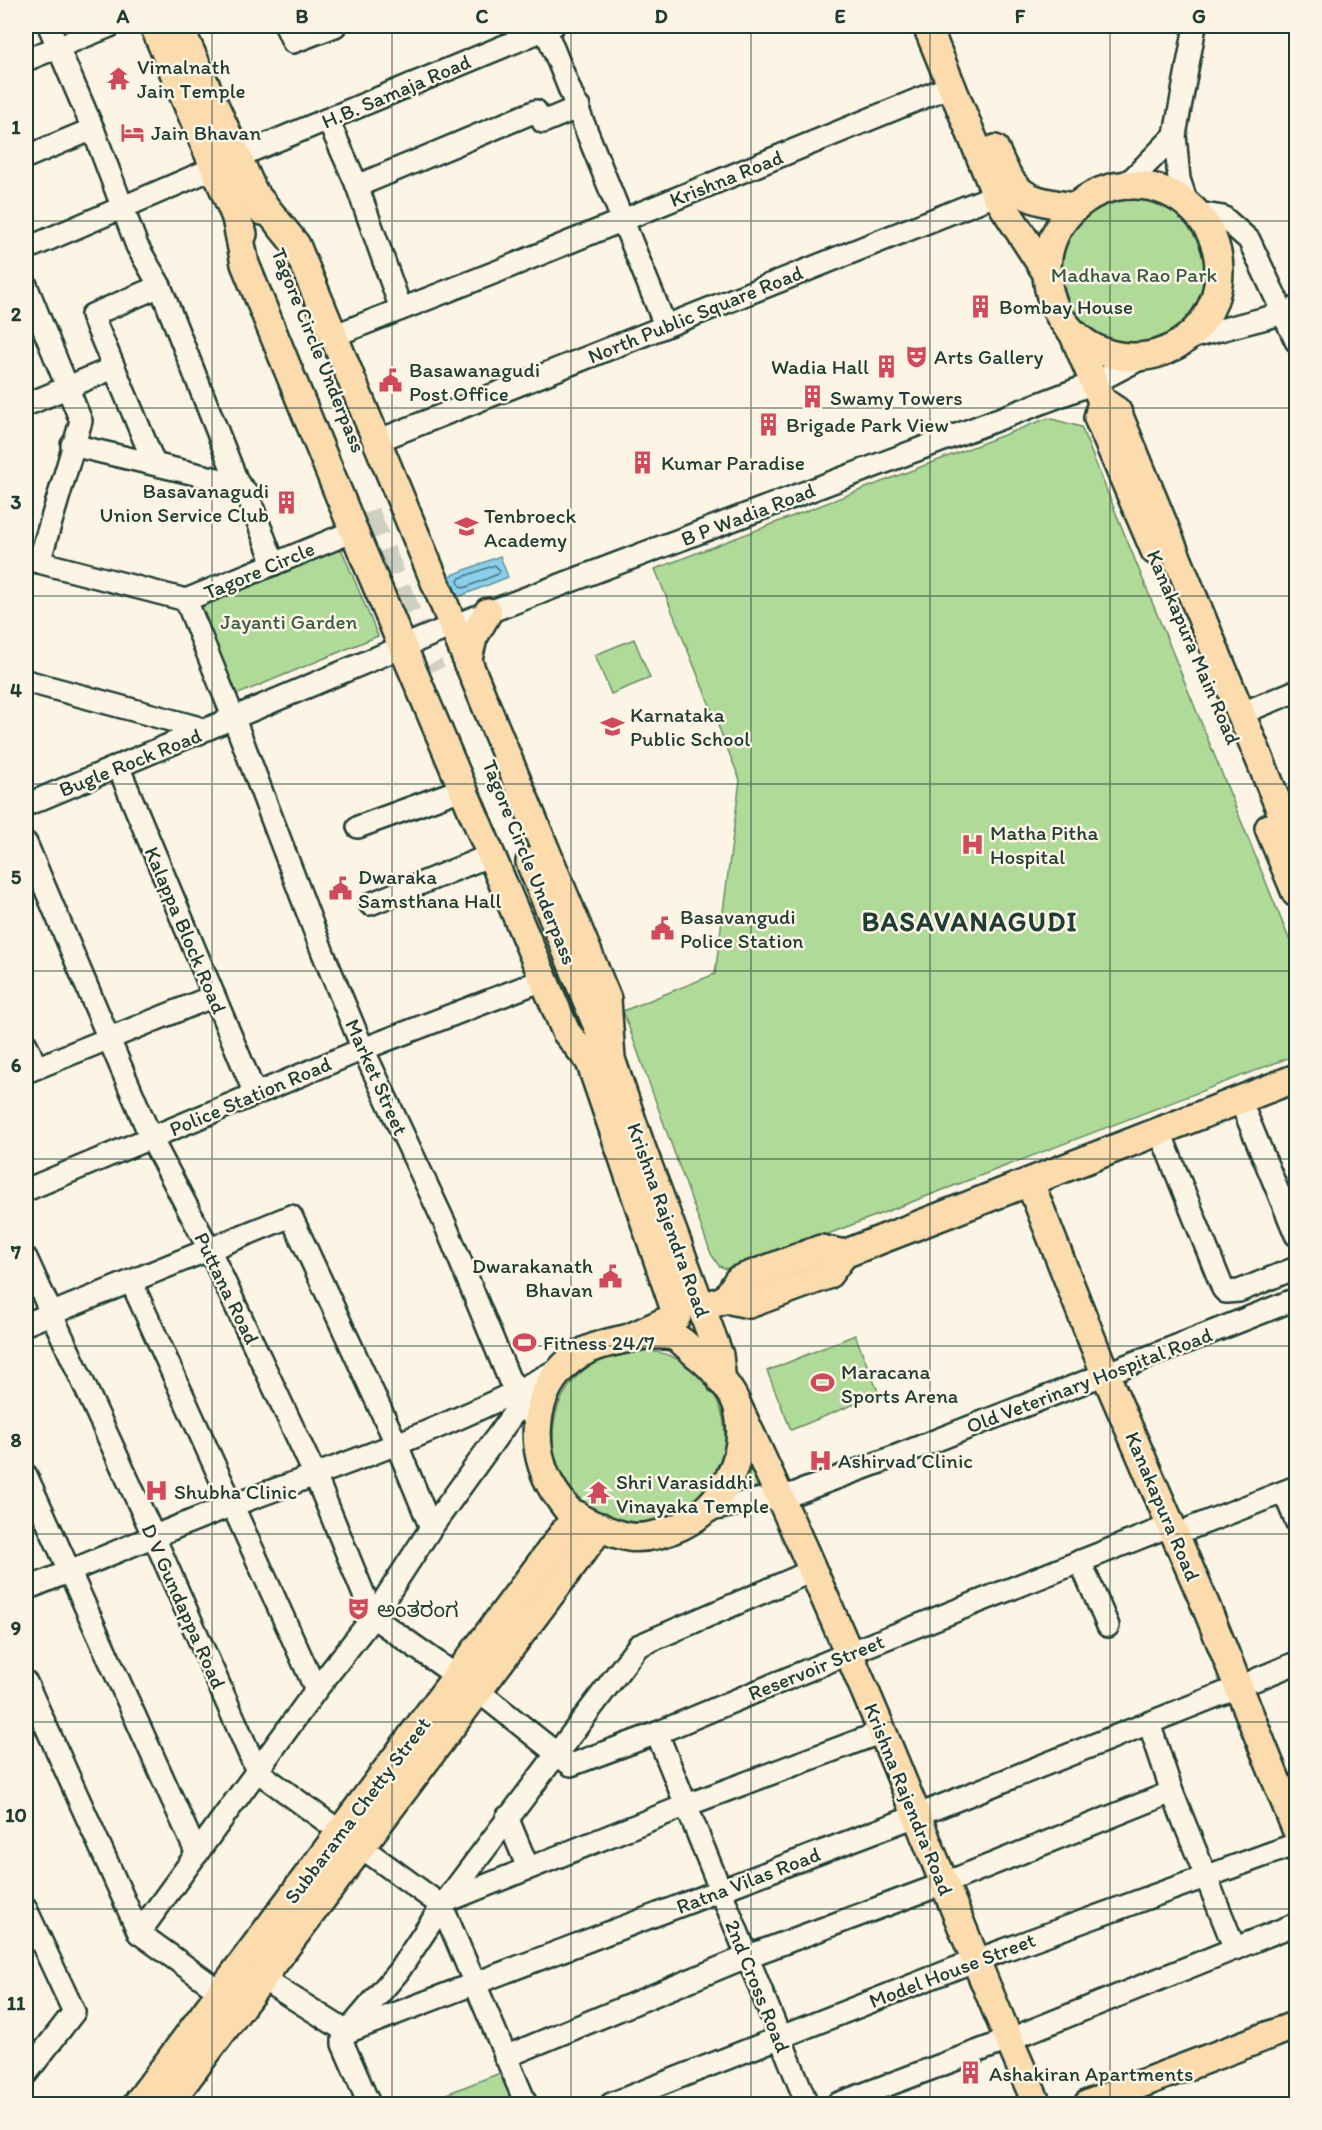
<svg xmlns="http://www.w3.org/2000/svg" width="1322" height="2130" font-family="Itim,'Noto Sans Kannada',sans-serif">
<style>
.green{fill:#afda97;stroke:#678c66;stroke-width:1.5}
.water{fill:#8ad0ec;stroke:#5f95a2;stroke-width:1.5}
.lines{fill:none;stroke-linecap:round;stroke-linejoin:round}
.shore{stroke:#4a787e;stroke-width:1.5}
.major-tunnel{stroke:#d0d0c2;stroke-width:27;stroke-dasharray:27 14;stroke-linecap:butt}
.minor-casing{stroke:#1f3d34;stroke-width:26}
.major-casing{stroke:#1f3d34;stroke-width:32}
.minor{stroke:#fcf5e5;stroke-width:21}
.major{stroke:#fcdcac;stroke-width:27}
.grid{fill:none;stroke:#1f3d34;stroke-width:1.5;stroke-opacity:0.55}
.labels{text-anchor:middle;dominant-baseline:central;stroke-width:5;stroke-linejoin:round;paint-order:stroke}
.poi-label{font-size:21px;fill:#1f3d34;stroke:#fcf5e5;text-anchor:start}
.street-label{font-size:21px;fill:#1f3d34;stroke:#fcf5e5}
.park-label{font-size:21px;fill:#3c5c48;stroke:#fcf5e5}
.district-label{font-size:27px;font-weight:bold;letter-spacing:1.5px;fill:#1f3d34;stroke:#fcf5e5}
.neatline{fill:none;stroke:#1f3d34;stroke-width:2}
.grid-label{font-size:20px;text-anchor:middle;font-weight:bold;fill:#1f3d34}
</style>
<rect width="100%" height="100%" fill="#fcf5e5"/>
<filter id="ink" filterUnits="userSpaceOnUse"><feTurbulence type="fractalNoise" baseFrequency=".0167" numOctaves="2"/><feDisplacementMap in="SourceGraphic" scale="12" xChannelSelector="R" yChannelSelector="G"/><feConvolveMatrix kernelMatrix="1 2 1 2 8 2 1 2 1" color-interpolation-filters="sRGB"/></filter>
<g filter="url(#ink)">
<g class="green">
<circle cx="1134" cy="273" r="75"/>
<polygon points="1048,418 1081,427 1296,956 1296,1055 731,1271 719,1266 711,1254 623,1011 715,974 740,780 655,569"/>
<polygon points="341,548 378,636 236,695 199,607"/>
<polygon points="634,639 650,678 611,694 595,655"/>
<polygon points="855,1335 879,1394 791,1430 767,1371"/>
<circle cx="639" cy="1436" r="86"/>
<polygon points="747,1458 769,1481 727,1500"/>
<polygon points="505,2071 518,2104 421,2104"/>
</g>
<polygon class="water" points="500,556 508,577 458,597 450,576"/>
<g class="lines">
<polygon class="shore" points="495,565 500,571 498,574 464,588 460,586 458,581 460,578"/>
<polyline class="major-tunnel" points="366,513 432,672"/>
<defs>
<g id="minor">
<polyline points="49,26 93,129 137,246 160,286 238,484 247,493 274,564"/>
<polyline points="286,26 293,42 335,26"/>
<polyline points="544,26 665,325"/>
<polyline points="26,60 110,26"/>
<polyline points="326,120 331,127 356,183 401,309"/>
<polyline points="543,122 579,107"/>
<polyline points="239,156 553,26"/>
<polyline points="26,157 93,129"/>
<polyline points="357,186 536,111"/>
<polyline points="1119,186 1133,178 1175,135"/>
<polyline points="1187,203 1179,179 1175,135 1195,26"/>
<polyline points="1198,213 1223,217 1249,240 1296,341"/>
<polyline points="26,249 214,168"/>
<polyline points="26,285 81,421 39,562"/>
<polyline points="333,336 501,270 951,86"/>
<polyline points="1189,338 1285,313 1296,308"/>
<polyline points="26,405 113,368"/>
<polyline points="377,441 1008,190"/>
<polyline points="72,445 238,484"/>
<polyline points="154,463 92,315 160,286"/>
<polyline points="27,559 186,600"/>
<polyline points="186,600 234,719 323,953 363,1049 445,1224 509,1379 520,1391 537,1426"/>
<polyline points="186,600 354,531"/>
<polyline points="26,681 196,727 199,733"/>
<polyline points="1240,714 1296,691"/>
<polyline points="118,766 255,1094"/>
<polyline points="26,805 452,626 1094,383 1144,357"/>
<polyline points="358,827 462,789"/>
<polyline points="26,843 151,1138 209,1249 315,1475 373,1617 478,1691 571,1765 657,1733 849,1653 1172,1525"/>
<polyline points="370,904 491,855"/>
<polyline points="26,1044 36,1067"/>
<polyline points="26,1072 214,996"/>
<polyline points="1240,1100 1296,1235"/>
<polyline points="1160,1132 1223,1289 1226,1292 1239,1291 1296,1268"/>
<polyline points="26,1190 363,1049 543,980"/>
<polyline points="26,1258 154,1537 257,1771 442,1906 526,2104"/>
<polyline points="131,1281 316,1690"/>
<polyline points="26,1324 291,1216 397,1445 431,1528"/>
<polyline points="26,1475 197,1854"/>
<polyline points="1284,1492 1296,1521"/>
<polyline points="702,1512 780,1495 793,1494 891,1458 1296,1299"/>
<polyline points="1191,1528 1296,1487"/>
<polyline points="1080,1561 1108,1626"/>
<path d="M26,1589C96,1561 165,1530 236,1504C347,1463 459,1425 562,1367"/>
<polyline points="1255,1680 1296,1663"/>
<polyline points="26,1682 139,1933 221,1992"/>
<polyline points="1149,1723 1172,1792 1235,1949"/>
<polyline points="657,1733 807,2104"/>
<polyline points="507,1817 528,1868"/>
<polyline points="447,1901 687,1805 882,1732"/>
<polyline points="26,1909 74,2012 26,2074"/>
<polyline points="139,1933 316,1690 373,1617 431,1528 524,1399"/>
<polyline points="263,1979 347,2032 916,1816 1239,1687"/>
<polyline points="505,2057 746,1957 943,1884 1172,1792"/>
<polyline points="369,2104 343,2044 343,2039 347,2032 398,1972 442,1906 638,1646 814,1570"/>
<polyline points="611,2104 974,1961 1296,1844"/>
<polyline points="837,2104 1008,2040 1296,1924"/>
</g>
<g id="major">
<polyline points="154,26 243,234"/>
<polyline points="179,26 262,211"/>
<polyline points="927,26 996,195 1046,272"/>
<path d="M995,149C1015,198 1025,200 1075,207"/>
<circle cx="1133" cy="271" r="86"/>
<polyline points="255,194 296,245 607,999 611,1059"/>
<polyline points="236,218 245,264 362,551 566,1032 593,1065"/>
<polyline points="1073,333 1102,401 1117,411 1296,848"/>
<polyline points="1102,401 1098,418 1155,551"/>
<polyline points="467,663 473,638 488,612"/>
<polyline points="1269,828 1296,893"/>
<polyline points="530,862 611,1059 640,1144 719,1355 722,1382"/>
<polyline points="586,1050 677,1316 629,1338"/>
<polyline points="1030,1183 1105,1373 1205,1604 1296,1829"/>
<polyline points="726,1299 738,1280 821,1249 844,1254 1296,1078"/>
<polyline points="712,1304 726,1299 749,1304 828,1275 844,1254"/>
<path d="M645,1335C653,1335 664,1334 672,1336C680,1338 690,1349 697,1355C711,1365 734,1392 738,1408C749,1455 724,1505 681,1526C666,1533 646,1539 629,1537C613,1534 582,1521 570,1512C566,1508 562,1502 559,1498C529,1459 529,1400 565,1365C587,1344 617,1341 645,1335Z"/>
<path d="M738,1407C789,1514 836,1622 882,1731C934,1856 982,1981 1037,2104"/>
<polyline points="137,2104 577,1515"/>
<polyline points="168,2104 601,1527"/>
<polyline points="1088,2104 1296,2025"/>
</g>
</defs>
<use href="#minor" class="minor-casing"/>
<use href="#major" class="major-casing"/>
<use href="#minor" class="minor"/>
<use href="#major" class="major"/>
</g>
</g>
<path class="grid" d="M212,26V2104M392,26V2104M571,26V2104M751,26V2104M930,26V2104M1110,26V2104M26,221H1296M26,408H1296M26,596H1296M26,784H1296M26,971H1296M26,1159H1296M26,1346H1296M26,1534H1296M26,1722H1296M26,1909H1296"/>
<defs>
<symbol id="temple-bare" viewBox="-9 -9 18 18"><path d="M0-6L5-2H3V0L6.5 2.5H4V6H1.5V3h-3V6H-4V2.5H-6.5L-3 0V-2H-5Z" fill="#d1495b" stroke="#fcf5e5" stroke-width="2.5" paint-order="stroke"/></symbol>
<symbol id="hotel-bare" viewBox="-9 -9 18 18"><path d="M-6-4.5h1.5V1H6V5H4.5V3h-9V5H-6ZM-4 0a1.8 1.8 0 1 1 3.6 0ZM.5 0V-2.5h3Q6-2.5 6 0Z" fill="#d1495b" stroke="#fcf5e5" stroke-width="2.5" paint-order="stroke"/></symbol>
<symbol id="building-bare" viewBox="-9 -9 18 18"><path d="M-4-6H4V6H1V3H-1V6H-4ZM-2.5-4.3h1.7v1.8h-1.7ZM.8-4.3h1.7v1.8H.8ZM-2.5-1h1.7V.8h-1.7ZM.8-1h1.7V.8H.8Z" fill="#d1495b" stroke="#fcf5e5" stroke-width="2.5" paint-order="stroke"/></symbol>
<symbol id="theatre-bare" viewBox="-9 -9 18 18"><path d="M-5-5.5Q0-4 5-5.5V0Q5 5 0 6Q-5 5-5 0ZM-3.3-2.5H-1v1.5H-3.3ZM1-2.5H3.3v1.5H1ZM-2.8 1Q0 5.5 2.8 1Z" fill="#d1495b" stroke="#fcf5e5" stroke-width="2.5" paint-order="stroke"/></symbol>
<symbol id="civic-bare" viewBox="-9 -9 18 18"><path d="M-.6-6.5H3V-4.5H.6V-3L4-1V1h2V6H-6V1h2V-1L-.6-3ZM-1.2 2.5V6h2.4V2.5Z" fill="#d1495b" stroke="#fcf5e5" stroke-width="2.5" paint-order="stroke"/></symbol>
<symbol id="school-bare" viewBox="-9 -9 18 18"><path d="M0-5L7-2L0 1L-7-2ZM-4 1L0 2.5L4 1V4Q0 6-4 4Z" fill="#d1495b" stroke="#fcf5e5" stroke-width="2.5" paint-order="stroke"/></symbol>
<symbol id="hospital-bare" viewBox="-9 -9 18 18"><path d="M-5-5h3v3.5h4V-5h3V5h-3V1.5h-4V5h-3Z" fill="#d1495b" stroke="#fcf5e5" stroke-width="2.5" paint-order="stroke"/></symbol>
<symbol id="stadium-bare" viewBox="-9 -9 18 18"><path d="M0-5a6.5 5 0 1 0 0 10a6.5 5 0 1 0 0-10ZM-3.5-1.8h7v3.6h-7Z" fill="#d1495b" stroke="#fcf5e5" stroke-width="2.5" paint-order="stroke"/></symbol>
</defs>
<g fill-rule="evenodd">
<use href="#temple-bare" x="102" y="62" width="33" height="33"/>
<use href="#hotel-bare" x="116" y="116" width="33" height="33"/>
<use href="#building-bare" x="964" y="290" width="33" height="33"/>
<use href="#theatre-bare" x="900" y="340" width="33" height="33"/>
<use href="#building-bare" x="870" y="350" width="33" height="33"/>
<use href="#civic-bare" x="374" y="364" width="33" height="33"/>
<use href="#building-bare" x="796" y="380" width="33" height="33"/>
<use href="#building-bare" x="752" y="408" width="33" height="33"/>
<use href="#building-bare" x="626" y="446" width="33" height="33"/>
<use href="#building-bare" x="270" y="486" width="33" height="33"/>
<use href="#school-bare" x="450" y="510" width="33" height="33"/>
<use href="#school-bare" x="596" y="710" width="33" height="33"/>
<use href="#hospital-bare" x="956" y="828" width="33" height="33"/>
<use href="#civic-bare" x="324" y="872" width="33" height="33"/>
<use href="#civic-bare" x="646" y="912" width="33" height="33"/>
<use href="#civic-bare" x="594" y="1260" width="33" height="33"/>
<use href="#stadium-bare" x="508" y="1326" width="33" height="33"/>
<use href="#stadium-bare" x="806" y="1366" width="33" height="33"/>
<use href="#hospital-bare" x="804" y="1444" width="33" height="33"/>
<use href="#hospital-bare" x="140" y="1474" width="33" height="33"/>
<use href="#temple-bare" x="582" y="1476" width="33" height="33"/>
<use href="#theatre-bare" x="342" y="1592" width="33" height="33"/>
<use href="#building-bare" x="954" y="2056" width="33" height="33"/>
</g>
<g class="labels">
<g class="poi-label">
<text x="137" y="66">Vimalnath<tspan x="137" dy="24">Jain Temple</tspan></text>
<text x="151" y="132">Jain Bhavan</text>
<text x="999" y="306">Bombay House</text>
<text x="934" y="356">Arts Gallery</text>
<text x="869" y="366" text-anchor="end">Wadia Hall</text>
<text x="409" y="369">Basawanagudi<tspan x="409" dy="24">Post Office</tspan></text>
<text x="830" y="397">Swamy Towers</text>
<text x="786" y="424">Brigade Park View</text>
<text x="661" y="462">Kumar Paradise</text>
<text x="269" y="490" text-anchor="end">Basavanagudi<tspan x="269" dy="24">Union Service Club</tspan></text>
<text x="484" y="515">Tenbroeck<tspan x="484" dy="24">Academy</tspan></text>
<text x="630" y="714">Karnataka<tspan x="630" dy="24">Public School</tspan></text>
<text x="990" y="832">Matha Pitha<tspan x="990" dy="24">Hospital</tspan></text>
<text x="358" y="876">Dwaraka<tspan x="358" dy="24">Samsthana Hall</tspan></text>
<text x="680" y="916">Basavangudi<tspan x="680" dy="24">Police Station</tspan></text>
<text x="593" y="1265" text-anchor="end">Dwarakanath<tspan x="593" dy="24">Bhavan</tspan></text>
<text x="543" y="1342">Fitness 24/7</text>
<text x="841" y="1371">Maracana<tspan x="841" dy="24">Sports Arena</tspan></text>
<text x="838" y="1460">Ashirvad Clinic</text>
<text x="616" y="1481">Shri Varasiddhi<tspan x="616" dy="24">Vinayaka Temple</tspan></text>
<text x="174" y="1491">Shubha Clinic</text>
<text x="377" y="1609">ಅಂತರಂಗ</text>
<text x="989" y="2073">Ashakiran Apartments</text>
</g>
<g class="street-label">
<text transform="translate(396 91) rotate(-23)">H.B. Samaja Road</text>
<text transform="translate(726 178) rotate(-22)">Krishna Road</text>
<text transform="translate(695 314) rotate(-22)">North Public Square Road</text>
<text transform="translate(319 350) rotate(68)">Tagore Circle Underpass</text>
<text transform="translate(748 514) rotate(-21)">B P Wadia Road</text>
<text transform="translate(259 570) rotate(-23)">Tagore Circle</text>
<text transform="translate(1194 647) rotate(67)">Kanakapura Main Road</text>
<text transform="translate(130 762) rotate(-22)">Bugle Rock Road</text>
<text transform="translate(530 862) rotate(68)">Tagore Circle Underpass</text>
<text transform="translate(186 930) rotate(67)">Kalappa Block Road</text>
<text transform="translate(377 1077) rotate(66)">Market Street</text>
<text transform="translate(250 1096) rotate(-23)">Police Station Road</text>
<text transform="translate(669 1220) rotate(70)">Krishna Rajendra Road</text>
<text transform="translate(227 1288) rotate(64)">Puttana Road</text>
<text transform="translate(1089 1380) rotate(-21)">Old Veterinary Hospital Road</text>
<text transform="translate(1163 1506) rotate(67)">Kanakapura Road</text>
<text transform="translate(184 1606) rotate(66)">D V Gundappa Road</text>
<text transform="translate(816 1667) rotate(-22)">Reservoir Street</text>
<text transform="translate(909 1799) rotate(68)">Krishna Rajendra Road</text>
<text transform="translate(357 1810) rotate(-53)">Subbarama Chetty Street</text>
<text transform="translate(748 1880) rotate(-21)">Ratna Vilas Road</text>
<text transform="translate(952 1970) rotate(-21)">Model House Street</text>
<text transform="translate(758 1986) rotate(68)">2nd Cross Road</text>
</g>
<g class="park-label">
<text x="1134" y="274">Madhava Rao Park</text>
<text x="289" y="621">Jayanti Garden</text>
</g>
<g class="district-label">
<text x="970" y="921">BASAVANAGUDI</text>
</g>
</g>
<rect width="1322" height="2130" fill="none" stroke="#fcf5e5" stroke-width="66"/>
<rect x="33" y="33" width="1256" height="2064" class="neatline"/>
<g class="grid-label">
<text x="123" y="23">A</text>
<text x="302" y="23">B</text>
<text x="482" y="23">C</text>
<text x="661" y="23">D</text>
<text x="840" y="23">E</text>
<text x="1020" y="23">F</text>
<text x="1199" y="23">G</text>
<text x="16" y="134">1</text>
<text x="16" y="321">2</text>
<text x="16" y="509">3</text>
<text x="16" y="697">4</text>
<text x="16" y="884">5</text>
<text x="16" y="1072">6</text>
<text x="16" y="1259">7</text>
<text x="16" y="1447">8</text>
<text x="16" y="1635">9</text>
<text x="16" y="1822">10</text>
<text x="16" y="2010">11</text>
</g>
</svg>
